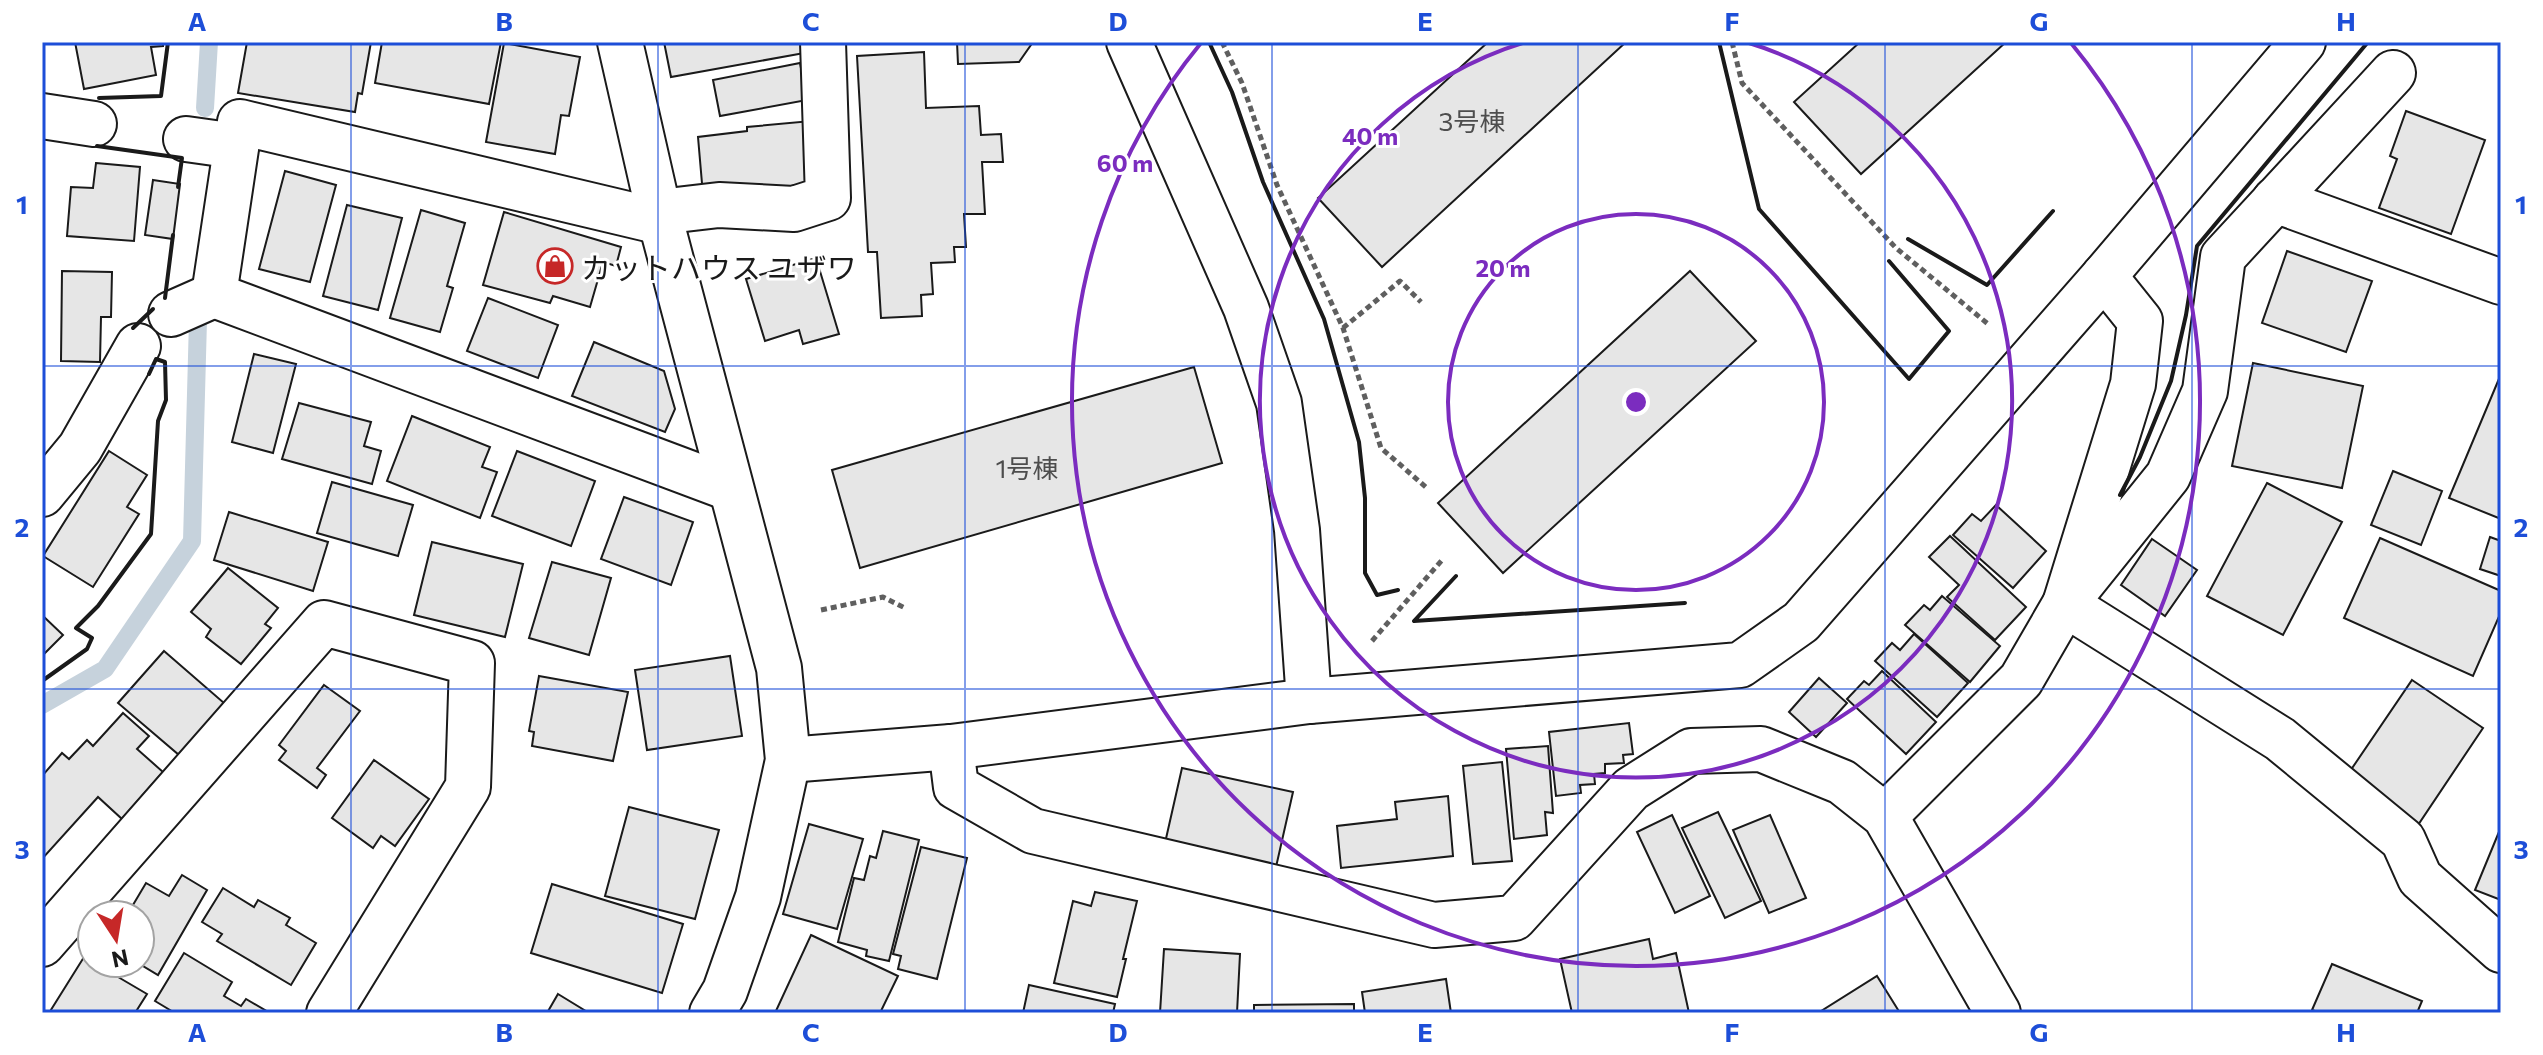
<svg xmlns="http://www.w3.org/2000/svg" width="2543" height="1055" font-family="Commissioner,'Noto Sans JP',sans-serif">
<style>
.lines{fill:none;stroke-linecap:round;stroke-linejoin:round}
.stream{stroke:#c6d2dc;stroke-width:18}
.building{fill:#e6e6e6;stroke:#1a1a1a;stroke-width:2}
.minor-casing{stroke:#1a1a1a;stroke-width:48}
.path{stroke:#5f5f5f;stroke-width:5;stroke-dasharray:6 4;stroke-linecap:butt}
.minor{stroke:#fff;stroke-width:44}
.wall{stroke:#1a1a1a;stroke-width:4}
.grid{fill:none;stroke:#1d4ed8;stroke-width:2;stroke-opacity:0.55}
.ring{fill:none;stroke:#7b2cbf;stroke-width:4}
.labels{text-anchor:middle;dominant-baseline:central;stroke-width:6;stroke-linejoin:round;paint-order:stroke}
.number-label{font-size:26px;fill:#4d4d4d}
.poi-label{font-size:30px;fill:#1a1a1a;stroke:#fff;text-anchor:start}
.centre{fill:#7b2cbf;stroke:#fff;stroke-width:4}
.ring-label{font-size:24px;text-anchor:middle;font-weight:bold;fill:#7b2cbf;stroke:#fff;stroke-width:6;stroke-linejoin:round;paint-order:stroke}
.neatline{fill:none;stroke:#1d4ed8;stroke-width:3}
.grid-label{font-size:26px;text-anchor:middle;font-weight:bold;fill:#1d4ed8}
</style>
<rect width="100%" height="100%" fill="#fff"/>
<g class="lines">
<g class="stream">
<polyline points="205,108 209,42"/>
<polyline points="42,705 105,669 192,541 198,320"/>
</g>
</g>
<g class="building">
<polygon points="75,42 163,42 163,46 151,47 156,75 84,89"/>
<polygon points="247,42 371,42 362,94 358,93 355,112 238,93"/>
<polygon points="382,42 501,42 489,104 375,83"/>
<polygon points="664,42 809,42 810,52 671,77"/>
<polygon points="957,42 1033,42 1019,62 958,64"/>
<polygon points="1488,42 1626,42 1382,267 1318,198"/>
<polygon points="1860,42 2006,42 1861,174 1794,102"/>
<polygon points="504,43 580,57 569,116 561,115 555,154 486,142"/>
<polygon points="924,52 926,108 979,106 981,135 1001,134 1003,162 982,162 985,214 964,214 966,247 954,247 955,262 931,263 933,294 921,295 922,316 881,318 877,252 868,252 857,56"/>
<polygon points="800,63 807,100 720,116 713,80"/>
<polygon points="2406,111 2485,140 2451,234 2379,208 2397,159 2390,156"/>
<polygon points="811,121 817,185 703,195 698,137 747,131 747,127"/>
<polygon points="96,163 140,167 134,241 67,236 71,187 93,188"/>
<polygon points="285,171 336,185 310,282 259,269"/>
<polygon points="153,180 180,184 173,239 145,235"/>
<polygon points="347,205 402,218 378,310 323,296"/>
<polygon points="421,210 465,223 447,286 453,288 440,332 390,318"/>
<polygon points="504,212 621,247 616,266 603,262 590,307 553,296 550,303 483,285"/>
<polygon points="2287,251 2372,281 2346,352 2262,323"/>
<polygon points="816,258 839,334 803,344 799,330 765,341 746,279"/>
<polygon points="62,271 112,272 111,317 101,317 100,362 61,361"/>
<polygon points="1690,271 1756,341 1503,573 1438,503"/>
<polygon points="488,298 558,325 538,378 467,351"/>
<polygon points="594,342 664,371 675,409 665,432 572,396"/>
<polygon points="254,354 296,364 273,453 232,442"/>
<polygon points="2253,363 2363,386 2342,488 2232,466"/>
<polygon points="1194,367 1222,463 860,568 832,470"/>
<polygon points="2501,374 2501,519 2449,498"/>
<polygon points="299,403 371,422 364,446 381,451 372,484 282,459"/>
<polygon points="412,416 490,447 482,467 497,472 480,518 387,481"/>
<polygon points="109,451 147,475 127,507 139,514 93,587 43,556"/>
<polygon points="517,451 595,481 571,546 492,516"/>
<polygon points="2393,471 2442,491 2421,545 2371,525"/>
<polygon points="332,482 413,505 398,556 317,533"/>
<polygon points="2267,483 2342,522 2283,635 2207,596"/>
<polygon points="624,497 693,522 671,585 601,559"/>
<polygon points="1996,505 2046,551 2013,588 1953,535 1972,514 1981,521"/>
<polygon points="229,512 328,542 313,591 214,560"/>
<polygon points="1950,536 2026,607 1995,640 1947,597 1959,585 1929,557"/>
<polygon points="2490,537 2501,541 2501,576 2480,569"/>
<polygon points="2380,538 2501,591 2501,612 2473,676 2344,618"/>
<polygon points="2152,539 2197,570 2165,616 2121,585"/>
<polygon points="432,542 523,564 505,637 414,615"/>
<polygon points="552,562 611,578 589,655 529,638"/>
<polygon points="228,568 278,608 265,624 271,628 241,664 206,637 211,629 191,612"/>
<polygon points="1942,596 2000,646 1970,682 1905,625 1924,605 1930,610"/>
<polygon points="42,615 63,635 42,656"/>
<polygon points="1914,634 1968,683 1937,717 1875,661 1892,643 1900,650"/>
<polygon points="164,651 224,703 179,755 118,703"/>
<polygon points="730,656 742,736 647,750 635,670"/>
<polygon points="1882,671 1936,722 1906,754 1847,699 1864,681 1869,685"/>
<polygon points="539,676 628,692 613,761 532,746 534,732 529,731"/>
<polygon points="1819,678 1847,703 1816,737 1789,712"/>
<polygon points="2412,680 2483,728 2416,828 2344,780"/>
<polygon points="324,685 360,711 317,768 326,775 317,788 279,760 286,751 279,745"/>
<polygon points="123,713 149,736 137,749 163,772 122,819 98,797 42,859 42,776 62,753 69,759 87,740 93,746"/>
<polygon points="1629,723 1633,754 1623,755 1624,763 1605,764 1605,773 1594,774 1595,784 1580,785 1581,793 1556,796 1549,732"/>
<polygon points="1548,746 1553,813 1545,812 1547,835 1514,839 1506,749"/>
<polygon points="374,760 429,799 395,846 381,836 373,848 332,818"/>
<polygon points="1502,762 1512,861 1473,864 1463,766"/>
<polygon points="1182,768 1293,792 1276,867 1165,843"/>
<polygon points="1448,796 1453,856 1341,868 1337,826 1397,819 1395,802"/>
<polygon points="629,807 719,830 695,919 605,896"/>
<polygon points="1718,812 1761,901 1725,918 1682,828"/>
<polygon points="1672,815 1710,896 1675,913 1637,832"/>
<polygon points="1770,815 1806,898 1769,913 1733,830"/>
<polygon points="809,824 863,839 837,929 783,914"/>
<polygon points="2501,827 2501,900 2475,890"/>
<polygon points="883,831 919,840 889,961 866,956 867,950 838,942 854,878 864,880 870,856 876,858"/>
<polygon points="921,847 967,858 937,979 898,969 901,956 893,954"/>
<polygon points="182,875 207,890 158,975 138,963 140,963 140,915 127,915 146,883 169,896"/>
<polygon points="552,884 683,924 662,993 531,953"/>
<polygon points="223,888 254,907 258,900 290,918 286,925 316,943 291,985 217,941 222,934 202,922"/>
<polygon points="1095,892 1137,901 1123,959 1126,959 1117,997 1054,983 1073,901 1091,906"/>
<polygon points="811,935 898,976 880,1013 775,1013"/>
<polygon points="1649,939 1653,959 1676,953 1689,1013 1572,1013 1560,959"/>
<polygon points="1164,949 1240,954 1237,1013 1160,1013"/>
<polygon points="184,953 232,982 224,996 241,1006 246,999 270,1013 175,1013 155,1001"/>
<polygon points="84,957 147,994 135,1013 49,1013"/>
<polygon points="2332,964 2422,1001 2417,1013 2321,1013 2312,1010"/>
<polygon points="1877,976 1900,1013 1818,1013"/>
<polygon points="1446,979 1451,1013 1365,1013 1362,992"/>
<polygon points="1029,985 1115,1004 1113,1013 1023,1013"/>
<polygon points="558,994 589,1013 547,1013"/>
<polygon points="1354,1004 1354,1013 1254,1013 1254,1005"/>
</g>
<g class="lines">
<defs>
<g id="minor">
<polyline points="620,42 661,222 779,668 788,760 758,897 725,991 712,1013"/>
<polyline points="1129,42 1246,308 1279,403 1297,530 1309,701"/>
<polyline points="42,116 94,124"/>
<polyline points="186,139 236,146"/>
<polyline points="2275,200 2501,282"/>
<polyline points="659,212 719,205 794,209 828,198 823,42"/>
<polyline points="661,222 240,122 214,295 729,488"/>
<polyline points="2104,276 2140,321 2133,384 2065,604 2280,739 2403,840 2420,878 2501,950"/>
<polyline points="171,314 214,295"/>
<polyline points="42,494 80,448 138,346"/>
<polyline points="951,747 956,787 1033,831 1434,925 1514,918 1631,789 1691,751 1761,749 1842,782 1885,816 1998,1013"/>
<polyline points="788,760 951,747 1309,701 1740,665 1801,622 2104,276 2303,42"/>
<polyline points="1885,816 2021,680 2065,604 2168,476 2205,391 2223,257 2393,73"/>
<polyline points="42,944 324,623 472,663 468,787 329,1013"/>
</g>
</defs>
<use href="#minor" class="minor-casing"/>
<g class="path">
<polyline points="1222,42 1242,83 1277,185 1343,328 1381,448 1428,489"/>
<polyline points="1732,42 1742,83 1896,248 1988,324"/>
<polyline points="1343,328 1400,281 1421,302"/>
<polyline points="821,610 883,597 905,608"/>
<polyline points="1372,641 1442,560"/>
</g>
<use href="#minor" class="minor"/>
<g class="wall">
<polyline points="1209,42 1232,92 1263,182 1324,319 1359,442 1365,498 1365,573 1377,595 1398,590"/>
<polyline points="1719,42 1759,209 1909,379 1949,331 1889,261"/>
<polyline points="99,98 161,96 168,42"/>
<polyline points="97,146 182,158 178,187"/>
<polyline points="1908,239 1987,285 2053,211"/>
<polyline points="165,298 173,235"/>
<polyline points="133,328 153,309"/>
<polyline points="2120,495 2140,457 2171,381 2186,315 2197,246 2368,42"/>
<polyline points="1456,576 1414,621 1685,603"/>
<polyline points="42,681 87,649 92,638 76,628 98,606 151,534 158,421 166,400 165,362 156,359 149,374"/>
</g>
</g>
<path class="grid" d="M351,42V1013M658,42V1013M965,42V1013M1272,42V1013M1578,42V1013M1885,42V1013M2192,42V1013M42,366H2501M42,689H2501"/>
<g class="ring">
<circle cx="1636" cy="402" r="188"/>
<path d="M1746 42A376 376 0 1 1 1526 42"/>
<path d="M2071 43A564 564 0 1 1 1201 43"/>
</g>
<defs>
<symbol id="shop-ring" viewBox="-11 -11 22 22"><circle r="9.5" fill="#fff" stroke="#c62828" stroke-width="1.5"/><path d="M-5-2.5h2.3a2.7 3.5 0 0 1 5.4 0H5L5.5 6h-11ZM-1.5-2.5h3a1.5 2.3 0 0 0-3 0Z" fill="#c62828"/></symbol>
</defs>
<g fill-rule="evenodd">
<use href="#shop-ring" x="535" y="246" width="40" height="40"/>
</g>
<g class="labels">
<g class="number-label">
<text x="1472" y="120">3号棟</text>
<text x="1027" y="467">1号棟</text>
</g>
<g class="poi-label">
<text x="581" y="266">カットハウス ユザワ</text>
</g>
</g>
<circle cx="1636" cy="402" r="12" class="centre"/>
<g class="ring-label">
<text x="1370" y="145">40 m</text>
<text x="1125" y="172">60 m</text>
<text x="1503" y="277">20 m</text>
</g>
<rect width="2543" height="1055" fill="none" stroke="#ffffff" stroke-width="88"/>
<g transform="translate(116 939) rotate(168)"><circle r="38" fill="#ffffff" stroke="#a3a3a3" stroke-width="2"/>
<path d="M0-6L14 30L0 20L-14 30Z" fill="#c62828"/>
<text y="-12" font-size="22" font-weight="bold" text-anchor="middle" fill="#1a1a1a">N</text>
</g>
<rect x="44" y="44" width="2455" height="967" class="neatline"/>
<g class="grid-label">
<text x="197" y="31">A</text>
<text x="504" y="31">B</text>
<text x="811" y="31">C</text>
<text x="1118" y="31">D</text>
<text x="1425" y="31">E</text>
<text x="1732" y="31">F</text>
<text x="2039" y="31">G</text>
<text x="2346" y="31">H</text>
<text x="22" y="214">1</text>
<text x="2521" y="214">1</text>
<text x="22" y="537">2</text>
<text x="2521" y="537">2</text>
<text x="22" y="859">3</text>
<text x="2521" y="859">3</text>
<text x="197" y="1042">A</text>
<text x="504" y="1042">B</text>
<text x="811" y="1042">C</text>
<text x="1118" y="1042">D</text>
<text x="1425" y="1042">E</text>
<text x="1732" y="1042">F</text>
<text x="2039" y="1042">G</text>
<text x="2346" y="1042">H</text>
</g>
</svg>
